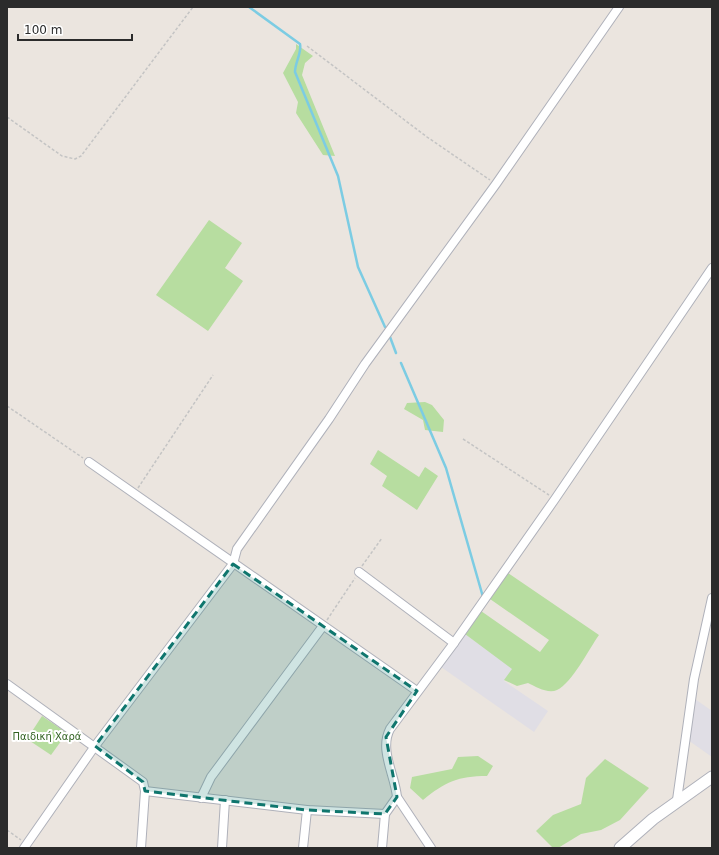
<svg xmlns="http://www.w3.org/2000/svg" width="719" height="855" font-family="'DejaVu Sans',sans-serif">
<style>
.industrial{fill:#e0dee5}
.green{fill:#b7dda0}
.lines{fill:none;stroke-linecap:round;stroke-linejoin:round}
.stream{stroke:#7ccce3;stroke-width:2.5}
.street-casing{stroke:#afb1ba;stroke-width:10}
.secondary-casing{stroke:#afb1ba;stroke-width:13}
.path{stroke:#c4c4c4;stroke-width:1.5;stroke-dasharray:3 2;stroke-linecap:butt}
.street{stroke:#fff;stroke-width:8}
.secondary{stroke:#fff;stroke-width:11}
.marked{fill:#0f766e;fill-opacity:0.2;stroke:#0f766e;stroke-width:3;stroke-dasharray:8 5;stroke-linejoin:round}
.labels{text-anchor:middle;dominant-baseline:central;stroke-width:4;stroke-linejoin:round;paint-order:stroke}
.park-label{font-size:10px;fill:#316221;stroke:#fff}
</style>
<rect width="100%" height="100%" fill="#ebe5df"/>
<g class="industrial">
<polygon points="465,634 513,669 504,681 548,711 534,732 441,667"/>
<polygon points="695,699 712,711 712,757 688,740"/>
</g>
<g class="green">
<polygon points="296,44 313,56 305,63 302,75 335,156 323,155 296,113 298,102 283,73 296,49"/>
<polygon points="209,220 242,243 225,268 243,281 208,331 156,295"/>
<polygon points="425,402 432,405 444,420 443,432 425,430 423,420 404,409 407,403"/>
<polygon points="378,450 419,477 425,467 438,476 417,510 382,486 387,476 370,464"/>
<path d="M508,573L599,635C589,649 572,683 557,690C548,694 536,687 528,683L517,686L504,680L512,669L465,634L481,611L540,652L549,640L490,599Z"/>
<polygon points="42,716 67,733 51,755 27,739"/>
<path d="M478,756L493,766L487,776C458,776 445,782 423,800L410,788L412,777L452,769L458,757Z"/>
<polygon points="605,759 649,788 620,820 601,830 581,834 558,848 553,848 536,831 553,815 581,804 586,778"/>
</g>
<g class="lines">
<g class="stream">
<path d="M249,7L300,44C302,53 295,62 295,72L338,176L358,267L385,327"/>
<polyline points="390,337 396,353"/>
<polyline points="401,363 446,468 483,597"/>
</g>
<defs>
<g id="street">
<polyline points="89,462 417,691"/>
<polyline points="359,572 454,643"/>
<polyline points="7,684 143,782 145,791 141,848"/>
<polyline points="145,791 307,810 385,814"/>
<polyline points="397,797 431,848"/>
<polyline points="201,798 211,777 323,626"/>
<polyline points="677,800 694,679 712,598"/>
<polyline points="24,848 95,746 233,564 237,549 329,419 365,364 496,184 619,7"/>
<polyline points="222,848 225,800"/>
<polyline points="303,848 307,810"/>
<path d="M382,848L385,814L397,797C395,775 379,750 390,729L454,643L555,499L712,268"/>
</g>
<polyline id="secondary" points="620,848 653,819 712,777"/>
</defs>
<use href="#street" class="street-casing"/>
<use href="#secondary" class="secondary-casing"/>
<g class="path">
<polyline points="307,46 427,137 490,180"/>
<polyline points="7,117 62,156 75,159 81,156 193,7"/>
<polyline points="7,406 83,458"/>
<polyline points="463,439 549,495"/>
<polyline points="138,488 213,375"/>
<polyline points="362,566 382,538"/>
<polyline points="327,620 355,578"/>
<polyline points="7,830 21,840"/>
</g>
<use href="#street" class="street"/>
<use href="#secondary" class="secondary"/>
</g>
<path class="marked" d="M233,564L417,691L386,737L397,797L385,814L307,810L145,791L143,782L95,746Z"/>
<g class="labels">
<g class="park-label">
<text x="47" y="736">Παιδική Χαρά</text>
</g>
</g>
<rect width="719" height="855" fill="none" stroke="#2b2b2b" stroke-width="16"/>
<path d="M18 34v6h114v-6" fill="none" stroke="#2b2b2b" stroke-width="2"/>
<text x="24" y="34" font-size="12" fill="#2b2b2b" stroke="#ffffff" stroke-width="3" paint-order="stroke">100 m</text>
</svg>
